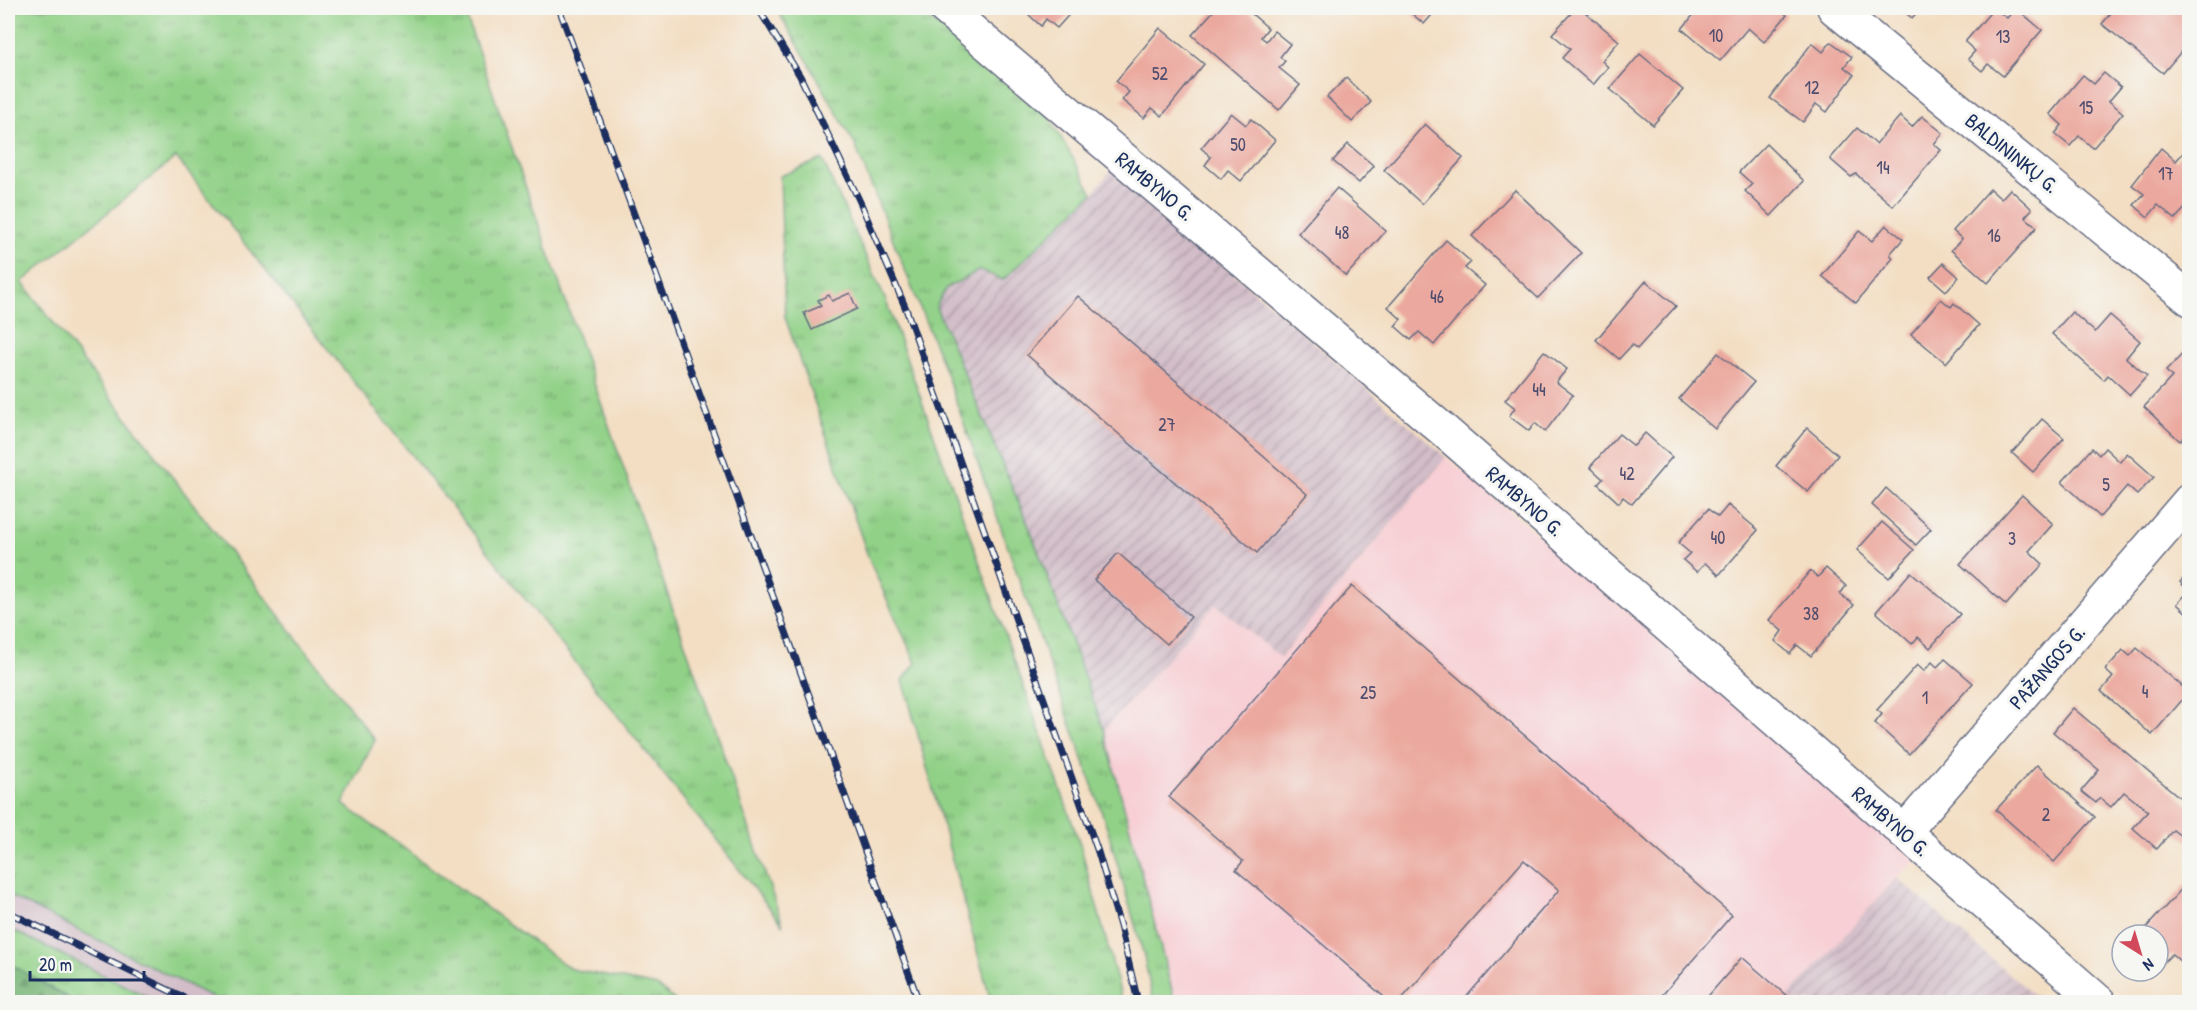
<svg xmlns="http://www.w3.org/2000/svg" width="2197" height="1010" font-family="'Patrick Hand',sans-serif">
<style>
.built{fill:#f7cfd4}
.industrial{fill:url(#industrial-furrows)}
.railway{fill:#d2bdc8}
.grass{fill:url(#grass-tufts);stroke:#568072;stroke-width:1.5}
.forest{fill:url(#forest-firs);stroke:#487169;stroke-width:1.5}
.building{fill:#eba89e}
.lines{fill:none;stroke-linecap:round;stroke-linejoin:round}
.minor-casing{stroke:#676c81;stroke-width:36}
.minor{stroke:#fff;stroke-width:33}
.rail-casing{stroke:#1b2f5e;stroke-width:7}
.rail{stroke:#f6f6f2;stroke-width:4.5;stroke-dasharray:14;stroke-linecap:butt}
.labels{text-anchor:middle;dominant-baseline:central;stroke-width:6;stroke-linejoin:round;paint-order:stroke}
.number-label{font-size:18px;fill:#4f4d6e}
.street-label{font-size:21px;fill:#1b2f5e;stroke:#f6f6f2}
</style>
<defs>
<pattern id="industrial-furrows" width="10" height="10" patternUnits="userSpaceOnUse" patternTransform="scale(1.5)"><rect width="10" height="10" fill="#d2bdc8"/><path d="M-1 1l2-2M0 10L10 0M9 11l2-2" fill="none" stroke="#aa9aa6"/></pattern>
<pattern id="grass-tufts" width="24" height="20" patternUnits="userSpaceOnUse" patternTransform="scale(1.5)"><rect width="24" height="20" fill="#91d187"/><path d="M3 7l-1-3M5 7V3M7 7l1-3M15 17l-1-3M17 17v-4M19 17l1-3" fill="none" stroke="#76aa72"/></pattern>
<pattern id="forest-firs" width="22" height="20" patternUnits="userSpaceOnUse" patternTransform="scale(1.5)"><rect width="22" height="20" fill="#74b374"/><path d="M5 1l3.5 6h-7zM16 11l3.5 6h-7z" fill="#5e9262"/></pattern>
</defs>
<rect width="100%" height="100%" fill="#f6f6f2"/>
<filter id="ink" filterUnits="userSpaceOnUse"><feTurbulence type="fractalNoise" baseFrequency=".0167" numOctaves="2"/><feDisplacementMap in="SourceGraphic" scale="12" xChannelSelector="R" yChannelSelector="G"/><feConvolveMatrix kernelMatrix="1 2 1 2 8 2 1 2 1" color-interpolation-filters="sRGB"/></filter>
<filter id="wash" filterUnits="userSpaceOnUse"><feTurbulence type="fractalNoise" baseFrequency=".008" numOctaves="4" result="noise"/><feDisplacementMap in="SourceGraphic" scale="24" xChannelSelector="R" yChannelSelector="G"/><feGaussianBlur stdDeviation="1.35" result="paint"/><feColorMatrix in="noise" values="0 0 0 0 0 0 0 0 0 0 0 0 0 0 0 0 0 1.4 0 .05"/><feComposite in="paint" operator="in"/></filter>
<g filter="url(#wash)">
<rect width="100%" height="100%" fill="#f3dec3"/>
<polygon class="built" points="1446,457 1918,859 1897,878 1789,997 1795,1002 1175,1002 1104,730 1216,604 1280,657"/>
<g class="industrial">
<polygon points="1112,169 1446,457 1280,657 1216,604 1104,730 1030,529 936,307 946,288 981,270 1093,193"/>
<polygon points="1897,878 2042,1002 1795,1002 1788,997"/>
</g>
<polygon class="railway" points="8,895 67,924 222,1002 158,1002 8,928"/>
<g class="grass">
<polygon points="8,8 466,8 464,10 783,925 176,157 22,282 375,740 343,804 571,969 657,986 677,1002 222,1002 8,895"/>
<polygon points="776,8 902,8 937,24 1048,115 1093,193 1003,280 980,270 946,288 936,307 1030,529 1104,730 1175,1002 1153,1002 1144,956 1106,824 946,373 855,145 807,60"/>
<polygon points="822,159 886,301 1080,844 1118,984 1122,1002 991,1002 903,680 916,663 870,562 785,317 780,176"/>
<polygon points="8,928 158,1002 75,1002 8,963"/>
</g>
<polygon class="forest" points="8,963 17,968 75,1002 8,1002"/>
<g id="blocks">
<g class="building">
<polygon points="1032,8 1075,8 1057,28 1046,19 1041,26 1029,15 1033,9"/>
<polygon points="1216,8 1245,8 1268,28 1261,37 1266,41 1274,31 1290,44 1280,57 1285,61 1279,68 1300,85 1279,110 1192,35"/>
<polygon points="1405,8 1438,8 1424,24"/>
<polygon points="1576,8 1580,8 1619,41 1602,61 1608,67 1593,85 1562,58 1570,49 1552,34"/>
<polygon points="1699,8 1778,8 1787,15 1764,42 1748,28 1720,61 1682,29"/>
<polygon points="1899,8 1921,8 1912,18"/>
<polygon points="1994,8 2007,18 2016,8 2042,30 2003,76 1988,64 1982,71 1968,59 1975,51 1965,42"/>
<polygon points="2115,8 2179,8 2190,16 2190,41 2163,73 2102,24"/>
<polygon points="1160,28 1204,64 1162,116 1152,108 1144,118 1122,100 1129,92 1116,81"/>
<polygon points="1831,42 1852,57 1844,67 1854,75 1827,112 1816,104 1803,122 1770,98 1812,43 1823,52"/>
<polygon points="1640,54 1683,90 1653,125 1610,89"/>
<polygon points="2104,73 2121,87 2109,101 2123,113 2093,148 2079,136 2070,146 2055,134 2062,125 2050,114 2083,75 2094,84"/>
<polygon points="1346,78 1371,102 1352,122 1327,97"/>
<polygon points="1231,113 1246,125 1251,119 1275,140 1241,181 1228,170 1221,179 1205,165 1211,157 1201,148"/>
<polygon points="1900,116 1912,127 1922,116 1943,133 1934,144 1941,150 1893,206 1856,174 1851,177 1830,159 1857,128 1876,144"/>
<polygon points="1425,124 1463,158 1422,204 1384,170"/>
<polygon points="1348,144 1374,166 1359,183 1333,161"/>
<polygon points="1766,144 1804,181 1771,216 1745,191 1752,184 1739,172"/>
<polygon points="2188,147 2190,203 2175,219 2158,205 2148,217 2134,205 2144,194 2132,185 2161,148 2176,161"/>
<polygon points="1337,188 1386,231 1346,276 1298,233"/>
<polygon points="1990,189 2001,199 2010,189 2032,209 2025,217 2037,227 1988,283 1951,250 1962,239 1953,231"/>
<polygon points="1515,190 1581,253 1538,298 1472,236"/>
<polygon points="1886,225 1903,239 1890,254 1893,258 1856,303 1822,276 1859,231 1872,241"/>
<polygon points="1446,240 1471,262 1465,268 1485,285 1434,345 1419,332 1411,340 1395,326 1401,319 1388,307"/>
<polygon points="1943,263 1959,277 1946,291 1930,277"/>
<polygon points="1646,281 1676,306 1637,349 1632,345 1619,359 1596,340"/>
<polygon points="850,293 857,309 812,330 804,313 821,306 818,300 829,295 832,301"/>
<polygon points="1078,296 1307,494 1257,553 1027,355"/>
<polygon points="1941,299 1951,307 1954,303 1979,325 1946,363 1911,334"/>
<polygon points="2072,312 2095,332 2110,315 2140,341 2126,358 2147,376 2130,395 2108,375 2104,380 2052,334"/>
<polygon points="2190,346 2190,431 2180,441 2144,407 2172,377 2166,371"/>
<polygon points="1544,351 1567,369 1556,382 1573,395 1545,432 1535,423 1529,431 1509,416 1515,408 1505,400"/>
<polygon points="1718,353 1754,382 1715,429 1679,399"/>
<polygon points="2042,419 2064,438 2033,472 2012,453"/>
<polygon points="1807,428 1838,455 1808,492 1776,466"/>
<polygon points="1645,433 1672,457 1632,504 1623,497 1619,503 1598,484 1603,479 1590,467 1619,434 1634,446"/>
<polygon points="2092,448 2099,455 2105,448 2120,462 2127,453 2154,477 2137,495 2127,486 2100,517 2062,482"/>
<polygon points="1886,488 1931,529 1916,545 1872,505"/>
<polygon points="2022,495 2053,524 2029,551 2043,564 2006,605 1960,564"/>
<polygon points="1728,505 1758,530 1719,575 1705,563 1697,572 1683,560 1690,553 1678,543 1708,509 1718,517"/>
<polygon points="1882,522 1914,550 1889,578 1857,550"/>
<polygon points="1118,553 1191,617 1167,644 1094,580"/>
<polygon points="1826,568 1846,586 1840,594 1854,605 1811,656 1797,645 1790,654 1775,641 1782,631 1769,620 1810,571 1818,577"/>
<polygon points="1911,572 1960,614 1930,648 1918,637 1912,644 1876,612"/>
<polygon points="2190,572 2190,616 2177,604 2189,591 2180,582"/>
<polygon points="1352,586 1732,915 1656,1002 1462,1002 1559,890 1524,860 1399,1002 1390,1002 1236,870 1243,861 1169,797"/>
<polygon points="2137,648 2189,692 2152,735 2101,691 2113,677 2105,670 2123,650 2130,656"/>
<polygon points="1945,659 1973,683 1909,754 1875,723 1882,714 1877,710 1917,665 1924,671 1932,662 1937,667"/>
<polygon points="2073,708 2190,806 2190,843 2173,830 2157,849 2133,828 2148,811 2124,792 2111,807 2100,798 2096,803 2081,791 2099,770 2053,732"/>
<polygon points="2037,765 2095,817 2054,862 1996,810"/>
<polygon points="2188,882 2190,953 2181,962 2172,954 2162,964 2158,961 2158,935 2149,935 2144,930"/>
<polygon points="1742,957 1788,997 1795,1002 1703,1002"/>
</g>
</g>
</g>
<g filter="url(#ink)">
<use href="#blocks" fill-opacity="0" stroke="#676c81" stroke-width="1.5"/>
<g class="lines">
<defs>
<g id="minor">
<polyline points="945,8 1442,429 2099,1002"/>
<polyline points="1834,8 2190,299"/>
<polyline points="1904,832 2190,500"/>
</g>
</defs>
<use href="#minor" class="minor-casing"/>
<use href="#minor" class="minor"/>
<defs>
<g id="rail">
<polyline points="559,8 810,698 919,1002"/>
<polyline points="758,8 800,76 860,202 906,309 1098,852 1120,926 1138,1002"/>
<polyline points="8,912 193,1002"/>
</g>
</defs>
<use href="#rail" class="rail-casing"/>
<use href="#rail" class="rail"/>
</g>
</g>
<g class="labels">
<g class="number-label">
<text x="1716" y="35">10</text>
<text x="2003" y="36">13</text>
<text x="1160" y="73">52</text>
<text x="1812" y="87">12</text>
<text x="2086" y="107">15</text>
<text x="1238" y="144">50</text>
<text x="1883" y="167">14</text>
<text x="2166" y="173">17</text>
<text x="1342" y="232">48</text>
<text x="1994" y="235">16</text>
<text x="1437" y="296">46</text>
<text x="1539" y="389">44</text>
<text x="1167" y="424">27</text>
<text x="1627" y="473">42</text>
<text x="2106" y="484">5</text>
<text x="1718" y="537">40</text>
<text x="2012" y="538">3</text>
<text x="1811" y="613">38</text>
<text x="2145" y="691">4</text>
<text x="1368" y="692">25</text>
<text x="1925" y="697">1</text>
<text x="2046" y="814">2</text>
</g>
<g class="street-label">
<text transform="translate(2012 153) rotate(39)">BALDININKŲ G.</text>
<text transform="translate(1155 186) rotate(40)">RAMBYNO G.</text>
<text transform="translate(1525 501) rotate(41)">RAMBYNO G.</text>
<text transform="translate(2047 667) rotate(-49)">PAŽANGOS G.</text>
<text transform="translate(1891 821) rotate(41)">RAMBYNO G.</text>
</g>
</g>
<rect width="2197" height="1010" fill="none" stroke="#f6f6f2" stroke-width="30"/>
<g transform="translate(2140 953) rotate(143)"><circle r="28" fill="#f6f6f2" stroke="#9ea6b7" stroke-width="1.5"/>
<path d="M0-4.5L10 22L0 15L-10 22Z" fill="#d1495b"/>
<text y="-9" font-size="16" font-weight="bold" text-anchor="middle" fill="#1b2f5e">N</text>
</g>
<path d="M30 971v9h114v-9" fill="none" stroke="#1b2f5e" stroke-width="3"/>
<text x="39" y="971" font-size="18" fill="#1b2f5e" stroke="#f6f6f2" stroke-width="4.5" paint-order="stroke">20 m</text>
</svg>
